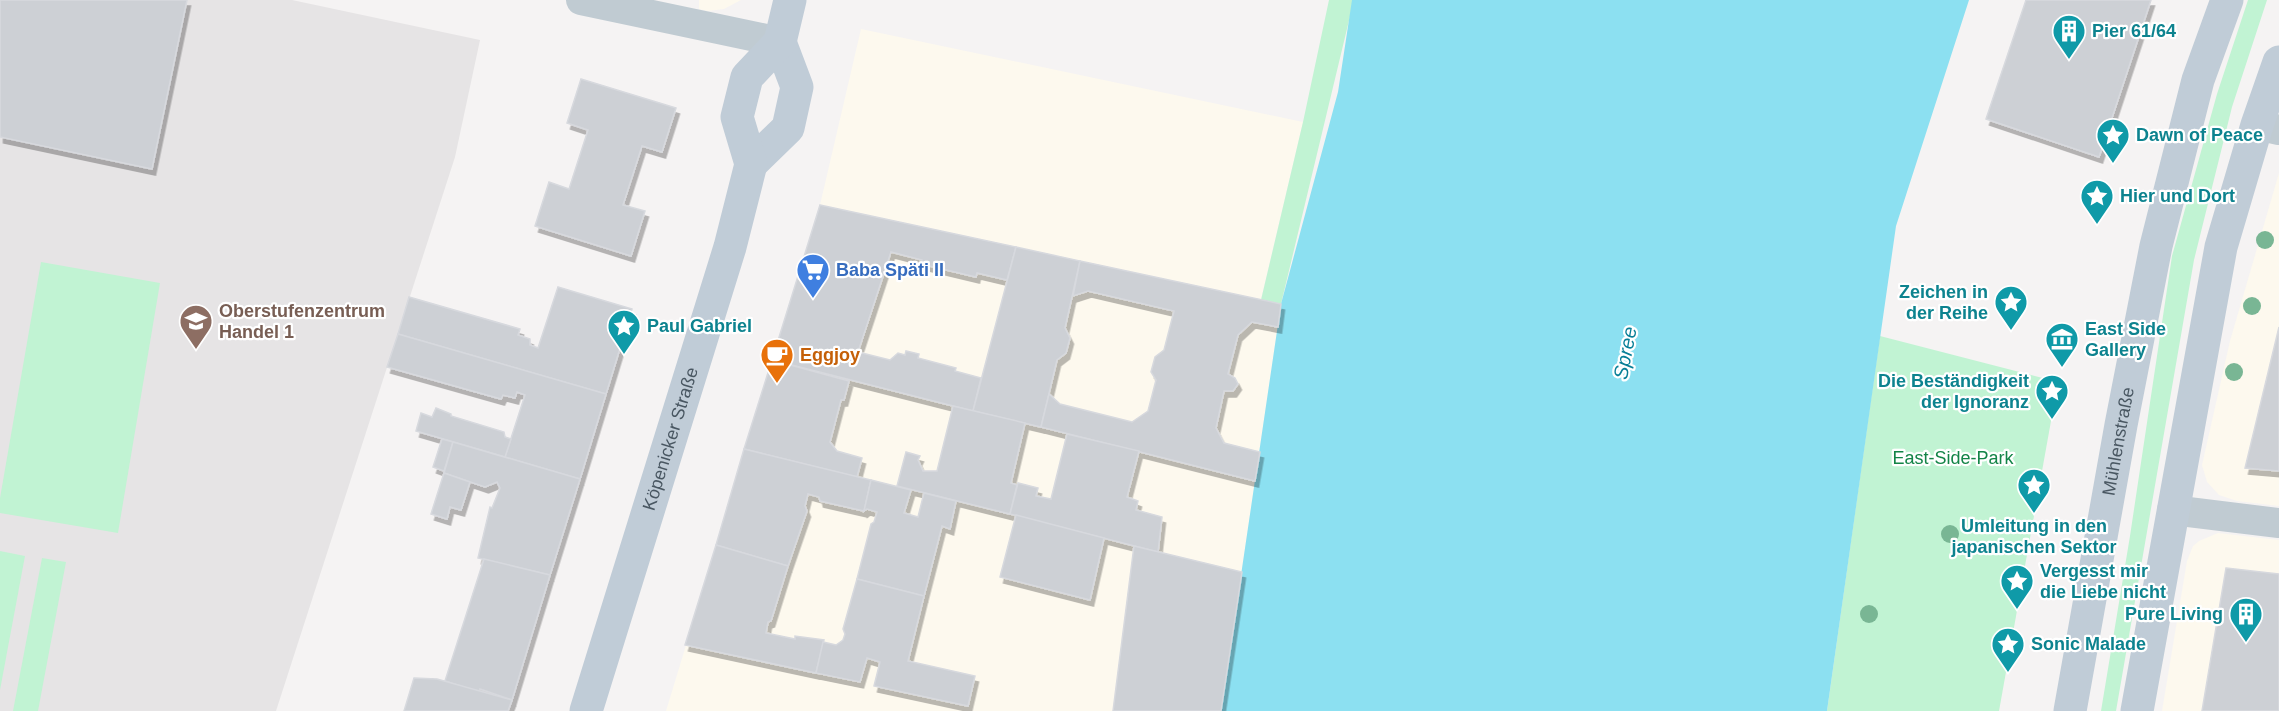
<svg xmlns="http://www.w3.org/2000/svg" width="2279" height="711" font-family="Arial,sans-serif">
<style>
.commercial{fill:#fdf9ee}
.education{fill:#e6e4e5}
.green{fill:#c1f3d3}
.water{fill:#8ce0f1}
.building{fill:#cdd0d5;stroke:#d7d9de;stroke-width:1.5;filter:url(#shadow)}
.lines{fill:none;stroke-linecap:round;stroke-linejoin:round}
.minor{stroke:#c0cbd2;stroke-width:30}
.secondary{stroke:#c0ccd7;stroke-width:33}
.tree{fill:#79b694}
.labels{text-anchor:middle;dominant-baseline:central;stroke-width:4.5;stroke-linejoin:round;paint-order:stroke}
.culture-label{font-size:18px;font-weight:bold;fill:#0d838f;stroke:#fff;text-anchor:start}
.shop-label{font-size:18px;font-weight:bold;fill:#366cbe;stroke:#fff;text-anchor:start}
.education-label{font-size:18px;font-weight:bold;fill:#785e54;stroke:#fff;text-anchor:start}
.food-label{font-size:18px;font-weight:bold;fill:#c56008;stroke:#fff;text-anchor:start}
.street-label{font-size:18px;fill:#495762;stroke:#fff}
.park-label{font-size:18px;fill:#138447;stroke:#fff}
.water-label{font-size:20px;font-style:italic;fill:#077f97;stroke:#fff}
</style>
<defs>
<filter id="shadow"><feDropShadow dx="3.5" dy="6" stdDeviation="0" flood-color="#0004"/></filter>
</defs>
<rect width="100%" height="100%" fill="#f5f3f3"/>
<g class="commercial">
<polygon points="699,0 741,0 724,9 708,11 699,9"/>
<polygon points="861,29 1303,122 1261,299 1281,304 1221,711 666,711 820,205"/>
<polygon points="2279,173 2279,506 2237,501 2219,495 2207,482 2202,465 2230,341"/>
<polygon points="2218,533 2279,540 2279,711 2162,711 2187,561 2193,546 2199,541"/>
</g>
<polygon class="education" points="0,0 292,0 480,40 455,157 276,711 0,711"/>
<g class="green">
<polygon points="1329,0 1352,0 1352,8 1281,304 1261,300 1303,122"/>
<polygon points="2248,0 2267,0 2232,107 2194,260 2116,711 2101,711 2130,536 2172,256 2217,94"/>
<polygon points="41,262 160,283 118,533 0,513 0,498"/>
<polygon points="1880,336 2058,382 1999,711 1827,711"/>
<polygon points="0,551 25,556 0,690"/>
<polygon points="42,558 66,562 38,711 13,711"/>
</g>
<polygon class="water" points="1352,0 1969,0 1896,226 1827,711 1221,711 1281,304 1338,92"/>
<g class="building">
<polygon points="0,0 187,0 152,169 0,137"/>
<polygon points="2026,0 2151,0 2099,157 1986,119"/>
<polygon points="581,79 676,108 662,152 642,146 623,205 645,211 631,256 535,226 549,182 569,189 588,130 567,123"/>
<polygon points="820,205 1016,247 1007,280 977,273 976,277 921,264 922,260 891,252 858,352 890,360 898,353 905,355 906,351 919,354 918,358 956,368 955,371 981,378 973,411 772,360"/>
<polygon points="1016,247 1080,261 1065,328 1070,338 1066,353 1057,360 1041,427 973,411"/>
<polygon points="1080,261 1281,304 1278,327 1252,322 1238,335 1228,374 1235,378 1238,384 1233,391 1224,391 1216,428 1224,443 1260,452 1255,481 1041,427 1049,394 1060,404 1132,422 1148,411 1156,380 1151,372 1155,357 1164,350 1174,311 1088,291 1073,296"/>
<polygon points="558,287 632,309 606,394 398,334 409,297 520,329 518,335 530,339 530,345 538,348"/>
<polygon points="2279,327 2279,471 2245,468"/>
<polygon points="398,334 606,394 580,479 505,457 525,395 517,392 515,398 503,395 501,399 387,367"/>
<polygon points="772,360 849,381 844,400 841,400 830,442 837,451 862,458 857,477 744,449"/>
<polygon points="953,406 1025,423 1011,483 1017,485 1010,514 897,486 906,452 920,456 918,460 923,471 937,471"/>
<polygon points="436,408 451,414 451,416 504,432 505,437 511,439 505,457 416,431 421,413 432,417"/>
<polygon points="1067,434 1139,451 1127,497 1138,501 1136,510 1162,517 1158,552 1010,514 1018,483 1038,488 1036,496 1051,499"/>
<polygon points="442,439 453,442 444,471 433,467"/>
<polygon points="453,442 580,479 550,575 478,558 490,507 492,508 500,488 497,482 485,487 444,473"/>
<polygon points="744,449 871,480 864,511 820,501 819,497 808,494 805,506 807,511 788,566 716,545"/>
<polygon points="444,473 470,482 461,510 450,507 447,519 431,514"/>
<polygon points="871,480 911,490 904,513 918,517 924,493 956,501 950,529 942,526 924,596 857,579 871,524 874,522 877,512 867,509 864,511"/>
<polygon points="1016,515 1104,538 1090,600 1000,577"/>
<polygon points="716,545 788,566 771,621 768,622 766,633 795,639 795,636 824,640 816,673 685,645"/>
<polygon points="1134,546 1242,572 1221,711 1113,711"/>
<polygon points="484,559 550,575 512,700 480,689 479,692 445,681"/>
<polygon points="2226,568 2279,574 2279,711 2202,711"/>
<polygon points="857,579 924,596 908,661 975,676 968,706 874,686 880,662 867,658 860,682 816,673 823,642 836,645 843,640 845,634 843,629"/>
<polygon points="414,678 437,679 512,700 508,711 404,711"/>
</g>
<g class="lines">
<g class="minor">
<polyline points="581,0 780,42"/>
<polyline points="2257,125 2279,130"/>
<polyline points="2172,510 2279,523"/>
</g>
<g class="secondary">
<polyline points="751,164 788,128 797,87 780,42"/>
<path id="s1" d="M586,711L730,247L751,164L737,117L747,77L780,42L790,0"/>
<path id="s2" d="M2070,711L2121,425L2156,246L2198,80L2227,0"/>
<polyline points="2137,711 2221,247 2257,125 2279,62"/>
</g>
</g>
<g class="tree">
<circle cx="2265" cy="240" r="9"/>
<circle cx="2252" cy="306" r="9"/>
<circle cx="2234" cy="372" r="9"/>
<circle cx="1950" cy="534" r="9"/>
<circle cx="1869" cy="614" r="9"/>
</g>
<defs>
<symbol id="building-pin" viewBox="-11 -11 22 30"><path d="M0 17L-7.5 6A9.5 9.5 0 1 1 7.5 6Z" fill="#0f9aa8" stroke="#fff"/><path d="M-4-6H4V6H1V3H-1V6H-4ZM-2.5-4.3h1.7v1.8h-1.7ZM.8-4.3h1.7v1.8H.8ZM-2.5-1h1.7V.8h-1.7ZM.8-1h1.7V.8H.8Z" fill="#fff"/></symbol>
<symbol id="sight-pin" viewBox="-11 -11 22 30"><path d="M0 17L-7.5 6A9.5 9.5 0 1 1 7.5 6Z" fill="#0f9aa8" stroke="#fff"/><path d="M0-6L1.8-2.2L6-1.7L2.9 1.2L3.7 5.4L0 3.3L-3.7 5.4L-2.9 1.2L-6-1.7L-1.8-2.2Z" fill="#fff"/></symbol>
<symbol id="supermarket-pin" viewBox="-11 -11 22 30"><path d="M0 17L-7.5 6A9.5 9.5 0 1 1 7.5 6Z" fill="#3f7fe0" stroke="#fff"/><path d="M-6-5.5h2.5l.6 2H6L4.5 2H-2.5L-4.4-4H-6ZM-1.5 3.2a1.3 1.3 0 1 0 .1 0ZM3 3.2a1.3 1.3 0 1 0 .1 0Z" fill="#fff"/></symbol>
<symbol id="school-pin" viewBox="-11 -11 22 30"><path d="M0 17L-7.5 6A9.5 9.5 0 1 1 7.5 6Z" fill="#8d6e63" stroke="#fff"/><path d="M0-5L7-2L0 1L-7-2ZM-4 1L0 2.5L4 1V4Q0 6-4 4Z" fill="#fff"/></symbol>
<symbol id="museum-pin" viewBox="-11 -11 22 30"><path d="M0 17L-7.5 6A9.5 9.5 0 1 1 7.5 6Z" fill="#0f9aa8" stroke="#fff"/><path d="M0-6L6-3V-2H-6V-3ZM-5-1h2V3h-2ZM-1-1h2V3h-2ZM3-1h2V3H3ZM-6 4H6V6H-6Z" fill="#fff"/></symbol>
<symbol id="cafe-pin" viewBox="-11 -11 22 30"><path d="M0 17L-7.5 6A9.5 9.5 0 1 1 7.5 6Z" fill="#e8710a" stroke="#fff"/><path d="M-5.5-4.5H6V0H3Q3 3.5 0 3.5H-2.5Q-5.5 3.5-5.5 0ZM3-3.2v2h1.7v-2ZM-6 4.5H4V6H-6Z" fill="#fff"/></symbol>
</defs>
<g fill-rule="evenodd">
<use href="#building-pin" x="2050" y="12" width="38" height="52"/>
<use href="#sight-pin" x="2094" y="116" width="38" height="52"/>
<use href="#sight-pin" x="2078" y="177" width="38" height="52"/>
<use href="#supermarket-pin" x="794" y="251" width="38" height="52"/>
<use href="#sight-pin" x="1992" y="283" width="38" height="52"/>
<use href="#school-pin" x="177" y="302" width="38" height="52"/>
<use href="#sight-pin" x="605" y="307" width="38" height="52"/>
<use href="#museum-pin" x="2043" y="320" width="38" height="52"/>
<use href="#cafe-pin" x="758" y="336" width="38" height="52"/>
<use href="#sight-pin" x="2033" y="372" width="38" height="52"/>
<use href="#sight-pin" x="2015" y="466" width="38" height="52"/>
<use href="#sight-pin" x="1998" y="562" width="38" height="52"/>
<use href="#building-pin" x="2227" y="595" width="38" height="52"/>
<use href="#sight-pin" x="1989" y="625" width="38" height="52"/>
</g>
<g class="labels">
<g class="culture-label">
<text x="2092" y="31">Pier 61/64</text>
<text x="2136" y="135">Dawn of Peace</text>
<text x="2120" y="196">Hier und Dort</text>
<text x="1988" y="292" text-anchor="end">Zeichen in<tspan x="1988" dy="21">der Reihe</tspan></text>
<text x="647" y="326">Paul Gabriel</text>
<text x="2085" y="329">East Side<tspan x="2085" dy="21">Gallery</tspan></text>
<text x="2029" y="381" text-anchor="end">Die Beständigkeit<tspan x="2029" dy="21">der Ignoranz</tspan></text>
<text x="2034" y="526" text-anchor="middle">Umleitung in den<tspan x="2034" dy="21">japanischen Sektor</tspan></text>
<text x="2040" y="571">Vergesst mir<tspan x="2040" dy="21">die Liebe nicht</tspan></text>
<text x="2223" y="614" text-anchor="end">Pure Living</text>
<text x="2031" y="644">Sonic Malade</text>
</g>
<g class="shop-label">
<text x="836" y="270">Baba Späti II</text>
</g>
<g class="education-label">
<text x="219" y="311">Oberstufenzentrum<tspan x="219" dy="21">Handel 1</tspan></text>
</g>
<g class="food-label">
<text x="800" y="355">Eggjoy</text>
</g>
<g class="street-label">
<text stroke="none"><textPath href="#s1" startOffset="285">Köpenicker Straße</textPath></text>
<text stroke="none"><textPath href="#s2" startOffset="274">Mühlenstraße</textPath></text>
</g>
<g class="park-label">
<text x="1953" y="458">East-Side-Park</text>
</g>
<g class="water-label">
<text transform="translate(1625 353) rotate(-79)">Spree</text>
</g>
</g>
</svg>
